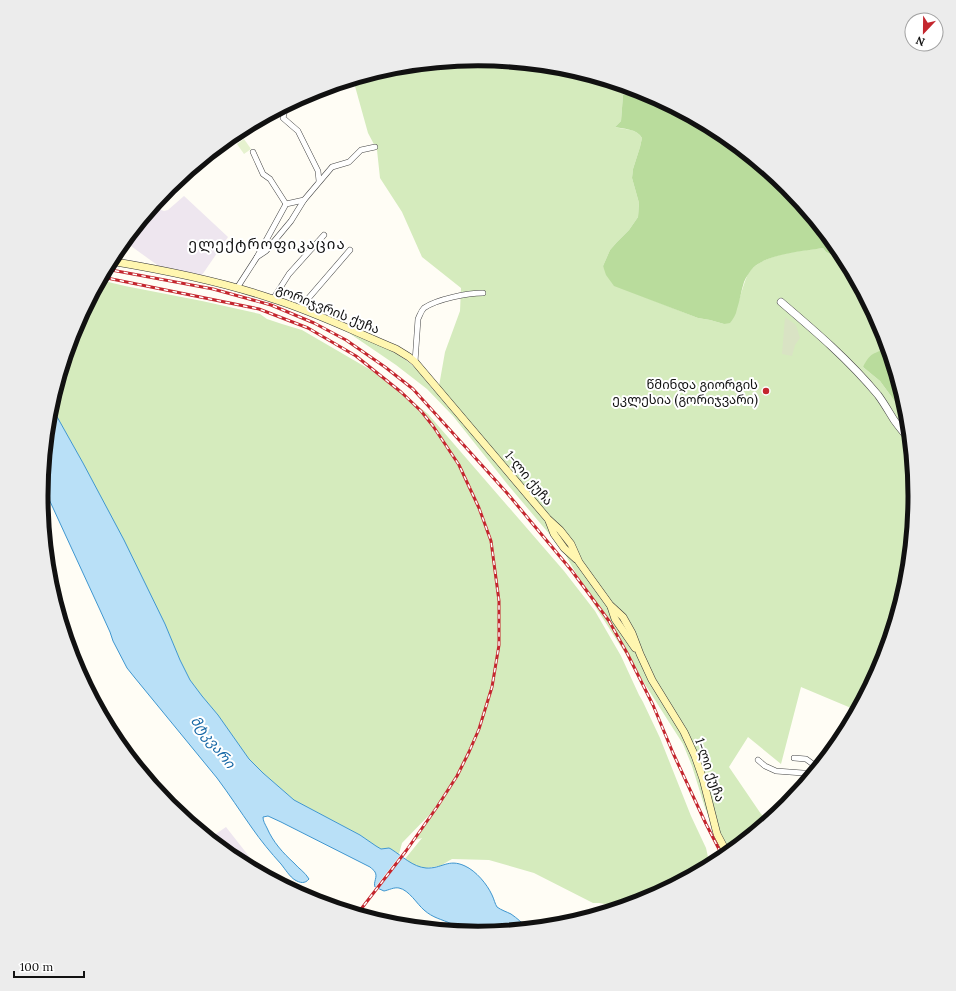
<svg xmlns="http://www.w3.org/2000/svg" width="956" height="991" font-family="Lora,'Noto Sans Georgian',serif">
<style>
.industrial{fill:#eee6ef}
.green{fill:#d5ebbd}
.forest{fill:#b9dc9c}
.cemetery{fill:#d9e3c4}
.pitch{fill:#e6f2cf}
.water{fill:#b9e0f7;stroke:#3f96cf}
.pier{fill:#fffdf5}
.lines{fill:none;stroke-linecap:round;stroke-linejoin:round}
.minor-casing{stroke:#444;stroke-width:6}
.tertiary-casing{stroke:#444;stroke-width:8}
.secondary-casing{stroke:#333;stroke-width:8}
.minor{stroke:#fff;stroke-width:5}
.tertiary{stroke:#fff;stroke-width:7}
.secondary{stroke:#fff6b0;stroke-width:7}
.rail-casing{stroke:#c4262e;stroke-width:3}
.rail{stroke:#fff;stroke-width:1.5;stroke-dasharray:4.5;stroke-linecap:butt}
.poi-dot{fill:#c4262e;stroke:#fff;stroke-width:1.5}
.labels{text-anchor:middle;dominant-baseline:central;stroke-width:4;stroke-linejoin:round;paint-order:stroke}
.street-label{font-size:13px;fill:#111;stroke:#fff}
.poi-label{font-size:13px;fill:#111;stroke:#fff;text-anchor:end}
.water-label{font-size:14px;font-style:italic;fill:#1768a6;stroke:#fff}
.quarter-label{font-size:15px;letter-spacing:1px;fill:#111;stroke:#fff}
.rim{fill:none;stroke:#111;stroke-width:5}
</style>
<rect width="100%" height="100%" fill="#fffdf5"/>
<g class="industrial">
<polygon points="184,196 228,237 202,275 160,267 124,241 155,204 161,210 164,211 168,210"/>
<polygon points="226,827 262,873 235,859 210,838"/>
</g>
<g class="green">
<path d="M478,59L563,67L645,92L649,94L623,95L621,121L615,127C625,130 636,128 642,138L640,147L633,169L632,178L639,203L638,217L629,230L617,242L610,250L603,266L614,285L698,318L710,320L724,324C729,317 736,308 739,300C742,291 744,282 748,274C761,253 801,251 823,248L826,252L846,262L882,328L887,347L863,367L880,381L899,407L903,419L908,427L915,496L907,581L882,663L859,705L851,708L801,687L781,764L748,737L729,767L761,814L768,820L726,854L705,808L692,766L683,744L595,606L562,549L508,485L453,416L427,389L396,365L349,333C370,341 396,350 413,366C421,373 427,382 433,390L439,386L445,352L460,311L461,288L422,257L402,212L380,178L377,150L368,133L353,79L393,67Z"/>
<polygon points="100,280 125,286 202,301 260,314 267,319 282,324 302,330 381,376 428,414 564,571 595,611 621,656 639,695 643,702 660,738 691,816 706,848 708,857 713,863 645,899 626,905 617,906 599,903 593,903 534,873 489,860 452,859 440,866 425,868 413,865 405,859 422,838 415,840 435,809 402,843 399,854 389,848 381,849 376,846 360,835 294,800 263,773 249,759 218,715 202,696 190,680 180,660 165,624 146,586 83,463 51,406 74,328"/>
</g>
<g class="forest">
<path d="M649,94L721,132L787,187L841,253L846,262L826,252L823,248C804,251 768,254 754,267C750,271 746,277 744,282C741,291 740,300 737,309C736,315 733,319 730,323L724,324L710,320L698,318L614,286L606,275L603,266L610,250L617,242L629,230L638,217L639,203L632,178L633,169L640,147L642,138C637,129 625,129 615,127L621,121L623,95Z"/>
<path d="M887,347L907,410L908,427L903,419L899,407L880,381L863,367C871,351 874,355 887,347Z"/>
<polygon points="42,485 51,503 42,506 41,495"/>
</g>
<polygon class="cemetery" points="785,317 796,325 800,338 795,345 792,356 782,354"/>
<polygon class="pitch" points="244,139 251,149 244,154 237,144"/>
<path class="water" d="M51,406L83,463L124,540L165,624L180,660L190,680L202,696L218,715L249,759L263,773L294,800L360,835L376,846L381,849L389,848L391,849C402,856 413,867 426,868C442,869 448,858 465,866C476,871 487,884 492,895C494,899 495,904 497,907C501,910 507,912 511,914C517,918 522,923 528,928L478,932C468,932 461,927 452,924C441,919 433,918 424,910C417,904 409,890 399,888C394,887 389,890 384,891L375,887C373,882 378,877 375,872C374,870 372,869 370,867L281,822L268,816L263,817C263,821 265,824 267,828C273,842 283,853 294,863C299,869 305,872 309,879C305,884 300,883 295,880C290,877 285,869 281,864C271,853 261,841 252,828C240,811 229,794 217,778L135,678L127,668L113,641L110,632L100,610L42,484L49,410Z"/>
<polygon class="pier" points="401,854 404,855 377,891 374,889"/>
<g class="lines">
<defs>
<g id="minor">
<polyline points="289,103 285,110 283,118 298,131 318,171 319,181"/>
<polyline points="210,152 212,152"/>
<polyline points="253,152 263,174 270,179 286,204"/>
<polyline points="257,257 266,251 291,221 304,200 332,167 349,162 361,150 375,147"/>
<polyline points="237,288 257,257 286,204 304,200"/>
<polyline points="273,299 289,274 324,235"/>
<polyline points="300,308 350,250"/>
<path d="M415,362L418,319C420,315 421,311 424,308C437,299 468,293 483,293"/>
<polyline points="794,758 806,759 817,767"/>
<polyline points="758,760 765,766 776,771 803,773 813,773"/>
<polyline points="788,797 790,801"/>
</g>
<path id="tertiary" d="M781,302C815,331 849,360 878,395C884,403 889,412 894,420C899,427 904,433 909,439"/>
<g id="secondary">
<path d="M110,261C164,270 221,281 273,299C315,312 355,332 396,349L409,357L415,362L548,519L560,530L571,544L579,562L610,605L623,617L632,633L640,654L652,680L684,732L695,756L703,779L717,834L727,853"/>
<polyline points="549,521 554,534 564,548 576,559"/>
<polyline points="611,607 615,619 635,648"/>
</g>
</defs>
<use href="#minor" class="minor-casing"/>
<use href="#tertiary" class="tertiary-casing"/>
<use href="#secondary" class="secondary-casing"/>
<use href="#minor" class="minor"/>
<use href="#tertiary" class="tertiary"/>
<use href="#secondary" class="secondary"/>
<defs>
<g id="rail">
<polyline points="106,269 213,289 271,305 314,323 346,340 385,367 413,389 507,493 572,571 609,621 627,653 653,705 673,753 706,824 723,857"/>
<polyline points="102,277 259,309 308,328 356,356 401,392 421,411 433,426 459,465 479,508 491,541 499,601 499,645 492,687 479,729 469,752 457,776 437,807 406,851 358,913"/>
</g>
</defs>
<use href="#rail" class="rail-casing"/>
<use href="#rail" class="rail"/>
</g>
<circle class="poi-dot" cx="766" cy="391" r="4"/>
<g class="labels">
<g class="street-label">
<text transform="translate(328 309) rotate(22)">გორიჯვრის ქუჩა</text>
<text transform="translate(529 478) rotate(50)">1-ლი ქუჩა</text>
<text transform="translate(710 770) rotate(71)">1-ლი ქუჩა</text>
</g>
<g class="poi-label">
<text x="758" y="384">წმინდა გიორგის<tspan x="758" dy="15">ეკლესია (გორიჯვარი)</tspan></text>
</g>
<g class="water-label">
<text transform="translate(213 742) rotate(52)">მტკვარი</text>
</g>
<g class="quarter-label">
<text x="267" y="243">ელექტროფიკაცია</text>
</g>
</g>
<path d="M0 0H956V991H0ZM48 496a430 430 0 1 1 860 0a430 430 0 1 1-860 0Z" fill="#ececec" fill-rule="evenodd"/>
<path class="rim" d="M48 496a430 430 0 1 1 860 0a430 430 0 1 1-860 0Z"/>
<g transform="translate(924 32) rotate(202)"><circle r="19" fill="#ffffff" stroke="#a0a0a0"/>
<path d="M0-3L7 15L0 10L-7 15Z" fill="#c4262e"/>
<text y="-6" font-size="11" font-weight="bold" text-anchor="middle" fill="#111111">N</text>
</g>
<path d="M14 971v6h70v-6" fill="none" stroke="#111111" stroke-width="2"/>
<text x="20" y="971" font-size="12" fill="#111111" stroke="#ffffff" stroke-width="3" paint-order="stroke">100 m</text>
</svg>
